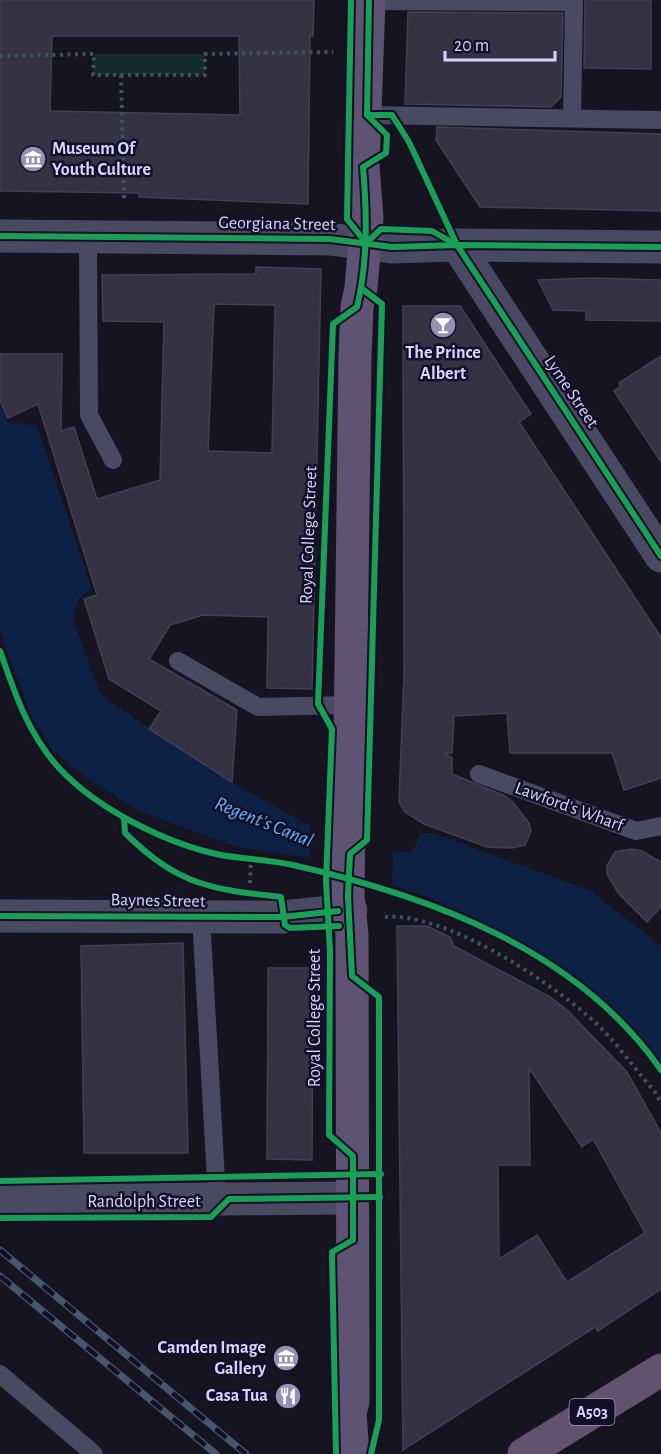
<svg xmlns="http://www.w3.org/2000/svg" width="661" height="1454" font-family="'Alegreya Sans',sans-serif">
<style>
.green{fill:#132c2d}
.water{fill:#0d2144}
.pier{fill:#161421}
.building{fill:#343243;stroke:#433f54;stroke-width:1.5;fill-rule:evenodd}
.lines{fill:none;stroke-linecap:round;stroke-linejoin:round}
.path{stroke:#44505f;stroke-width:4;stroke-dasharray:3 4.5;stroke-linecap:butt}
.service{stroke:#4a4962;stroke-width:18}
.minor{stroke:#4a4962;stroke-width:33}
.tertiary{stroke:#4a4962;stroke-width:33}
.primary{stroke:#5e5373;stroke-width:33}
.trunk{stroke:#62526e;stroke-width:33}
.rail-casing{stroke:#43596b;stroke-width:7}
.rail{stroke:#130f26;stroke-width:4.5;stroke-dasharray:14;stroke-linecap:butt}
.cycleway-casing{stroke:#130f26;stroke-width:10}
.cycleway{stroke:#1a9f57;stroke-width:6}
.labels{text-anchor:middle;dominant-baseline:central;stroke-width:5;stroke-linejoin:round;paint-order:stroke}
.shield{fill:#130f26;stroke:#9e99be;stroke-width:1.5}
.shield-label{font-size:16px;font-weight:bold;fill:#d9d4ff}
.poi-label{font-size:18px;font-weight:bold;fill:#d9d4ff;stroke:#130f26;text-anchor:end}
.street-label{font-size:18px;fill:#d9d4ff;stroke:#130f26}
.water-label{font-size:20px;font-style:italic;fill:#62b6ff;stroke:#130f26}
</style>
<rect width="100%" height="100%" fill="#161421"/>
<polygon class="green" points="94,54 205,54 205,75 93,75"/>
<polygon class="water" points="0,405 8,422 37,426 92,589 79,598 73,620 99,690 105,699 232,782 304,823 393,852 412,852 420,834 432,833 591,891 661,946 661,1064 631,1025 599,995 564,968 486,924 425,896 310,858 238,847 139,811 89,780 53,751 31,715 0,632"/>
<polygon class="pier" points="310,821 393,849 392,891 310,862"/>
<g class="building">
<path d="M0,0H314L313,36H310L308,204L139,197V193L0,191ZM52,36H239L240,115L50,111Z"/>
<polygon points="585,0 651,0 651,69 584,68"/>
<polygon points="408,12 563,13 561,97 551,107 405,104"/>
<polygon points="437,127 661,134 661,211 480,207 436,140"/>
<path d="M256,267L321,269L312,689L267,688L268,617L203,615L170,625L149,659L237,710L232,782L149,729L161,711L109,679L84,599L97,595L38,404L8,418L0,401V354H62L61,431L74,427L97,499L160,480L164,322L103,321L102,275L256,274ZM214,304L275,305L272,453L208,451Z"/>
<polygon points="593,278 661,280 661,321 586,320 586,311 553,310 538,280"/>
<polygon points="403,306 460,306 531,414 519,422 661,637 661,778 624,790 612,753 510,753 507,713 454,716 452,753 445,753 452,758 452,774 503,795 512,801 529,823 531,831 525,845 512,848 487,847 424,824 405,812 399,802 404,673"/>
<polygon points="661,356 661,462 614,391 621,386 619,383"/>
<polygon points="631,849 642,851 661,862 661,907 647,922 619,894 607,874 607,866 615,852"/>
<path d="M397,926H427L450,937L454,946L550,997L568,1011L627,1072L661,1133V1289L598,1331L595,1327L403,1450ZM529,1068L582,1147L593,1139L645,1233L567,1282L537,1235L499,1259L498,1165H530Z"/>
<polygon points="183,943 188,1153 84,1153 81,946"/>
<polygon points="268,968 313,968 312,1160 267,1159"/>
</g>
<g class="lines">
<g class="path">
<polyline points="0,56 94,54 93,75 205,75 205,54 333,52"/>
<polyline points="121,75 124,202"/>
<polyline points="250,883 251,858"/>
<path d="M385,917C444,912 544,978 588,1016C613,1037 633,1067 655,1092L661,1103"/>
</g>
<g class="service">
<polyline points="369,1 574,2 572,118"/>
<polyline points="367,115 661,120"/>
<polyline points="88,237 89,415 113,460"/>
<polyline points="178,661 258,707 349,705"/>
<polyline points="479,774 636,831 661,826"/>
<polyline points="201,916 217,1197"/>
<polyline points="0,1374 94,1454"/>
</g>
<g class="minor">
<polyline points="0,236 330,239 392,247 457,245 661,247"/>
<polyline points="457,245 661,556"/>
</g>
<g class="tertiary">
<polyline points="0,916 282,917 351,910"/>
<polyline points="0,1201 352,1198"/>
</g>
<polyline class="primary" points="353,1454 350,1413 353,1401 352,935 348,896 355,356 357,307 361,288 367,218 363,167 369,0"/>
<polyline class="trunk" points="524,1454 661,1370"/>
<defs>
<g id="rail">
<polyline points="0,1250 246,1454"/>
<polyline points="0,1276 216,1454"/>
</g>
</defs>
<use href="#rail" class="rail-casing"/>
<use href="#rail" class="rail"/>
<defs>
<g id="cycleway">
<polyline points="351,0 347,219 366,243"/>
<polyline points="367,115 392,115 409,142 457,245 661,556"/>
<polyline points="0,236 330,239 392,247 457,245 661,247"/>
<polyline points="366,243 381,229 432,231 457,245"/>
<polyline points="361,288 382,304 367,840 350,854 348,896 352,976 379,997 379,1420 371,1454"/>
<path d="M0,651C15,694 28,734 59,768C97,809 167,844 221,855C245,859 269,860 293,865C430,896 578,950 661,1070"/>
<path d="M124,818L125,833C178,885 209,889 281,897L285,925L290,928L339,926"/>
<polyline points="0,916 282,917 338,911"/>
<polyline points="0,1181 381,1174"/>
<polyline points="0,1218 211,1217 229,1199 380,1197"/>
<path d="M336,1454L332,1252L353,1240V1156L329,1135L330,952L326,881L332,729L318,704L333,324L357,307C368,261 367,214 363,167L386,153L387,135L367,115L369,0"/>
</g>
</defs>
<use href="#cycleway" class="cycleway-casing"/>
<use href="#cycleway" class="cycleway"/>
</g>
<defs>
<symbol id="museum-disc" viewBox="-11 -11 22 22"><circle r="9.5" fill="#9591b1" stroke="#130f26"/><path d="M0-6L6-3V-2H-6V-3ZM-5-1h2V3h-2ZM-1-1h2V3h-2ZM3-1h2V3H3ZM-6 4H6V6H-6Z" fill="#fff"/></symbol>
<symbol id="bar-disc" viewBox="-11 -11 22 22"><circle r="9.5" fill="#9591b1" stroke="#130f26"/><path d="M-6-5H6L.8 .8V4.5H3.5V6h-7V4.5H-.8V.8Z" fill="#fff"/></symbol>
<symbol id="restaurant-disc" viewBox="-11 -11 22 22"><circle r="9.5" fill="#9591b1" stroke="#130f26"/><path d="M-5-6h1v4h1v-4h1v4h1v-4h1v5L-1.5 .5V6h-2V.5L-5-1ZM5-6V6H3V1.5H1.5Q1.5-4 5-6Z" fill="#fff"/></symbol>
</defs>
<g fill-rule="evenodd">
<use href="#museum-disc" x="18" y="144" width="30" height="30"/>
<use href="#bar-disc" x="428" y="310" width="30" height="30"/>
<use href="#museum-disc" x="271" y="1343" width="30" height="30"/>
<use href="#restaurant-disc" x="273" y="1381" width="30" height="30"/>
</g>
<g class="labels">
<rect class="shield" x="569.5" y="1399" width="45" height="26" rx="4.5"/>
<g class="shield-label">
<text x="592" y="1412">A503</text>
</g>
<g class="poi-label">
<text x="52" y="149" text-anchor="start">Museum Of<tspan x="52" dy="21">Youth Culture</tspan></text>
<text x="443" y="353" text-anchor="middle">The Prince<tspan x="443" dy="21">Albert</tspan></text>
<text x="266" y="1348">Camden Image<tspan x="266" dy="21">Gallery</tspan></text>
<text x="268" y="1396">Casa Tua</text>
</g>
<g class="street-label">
<text transform="translate(277 224) rotate(1)">Georgiana Street</text>
<text transform="translate(571 392) rotate(56)">Lyme Street</text>
<text transform="translate(309 535) rotate(-88)">Royal College Street</text>
<text transform="translate(569 807) rotate(20)">Lawford's Wharf</text>
<text transform="translate(158 901) rotate(1)">Baynes Street</text>
<text transform="translate(315 1018) rotate(-90)">Royal College Street</text>
<text x="144" y="1202">Randolph Street</text>
</g>
<g class="water-label">
<text transform="translate(264 822) rotate(22)">Regent's Canal</text>
</g>
</g>
<path d="M445 51v9h110v-9" fill="none" stroke="#d9d4ff" stroke-width="3"/>
<text x="454" y="51" font-size="18" fill="#d9d4ff" stroke="#130f26" stroke-width="4.5" paint-order="stroke">20 m</text>
</svg>
